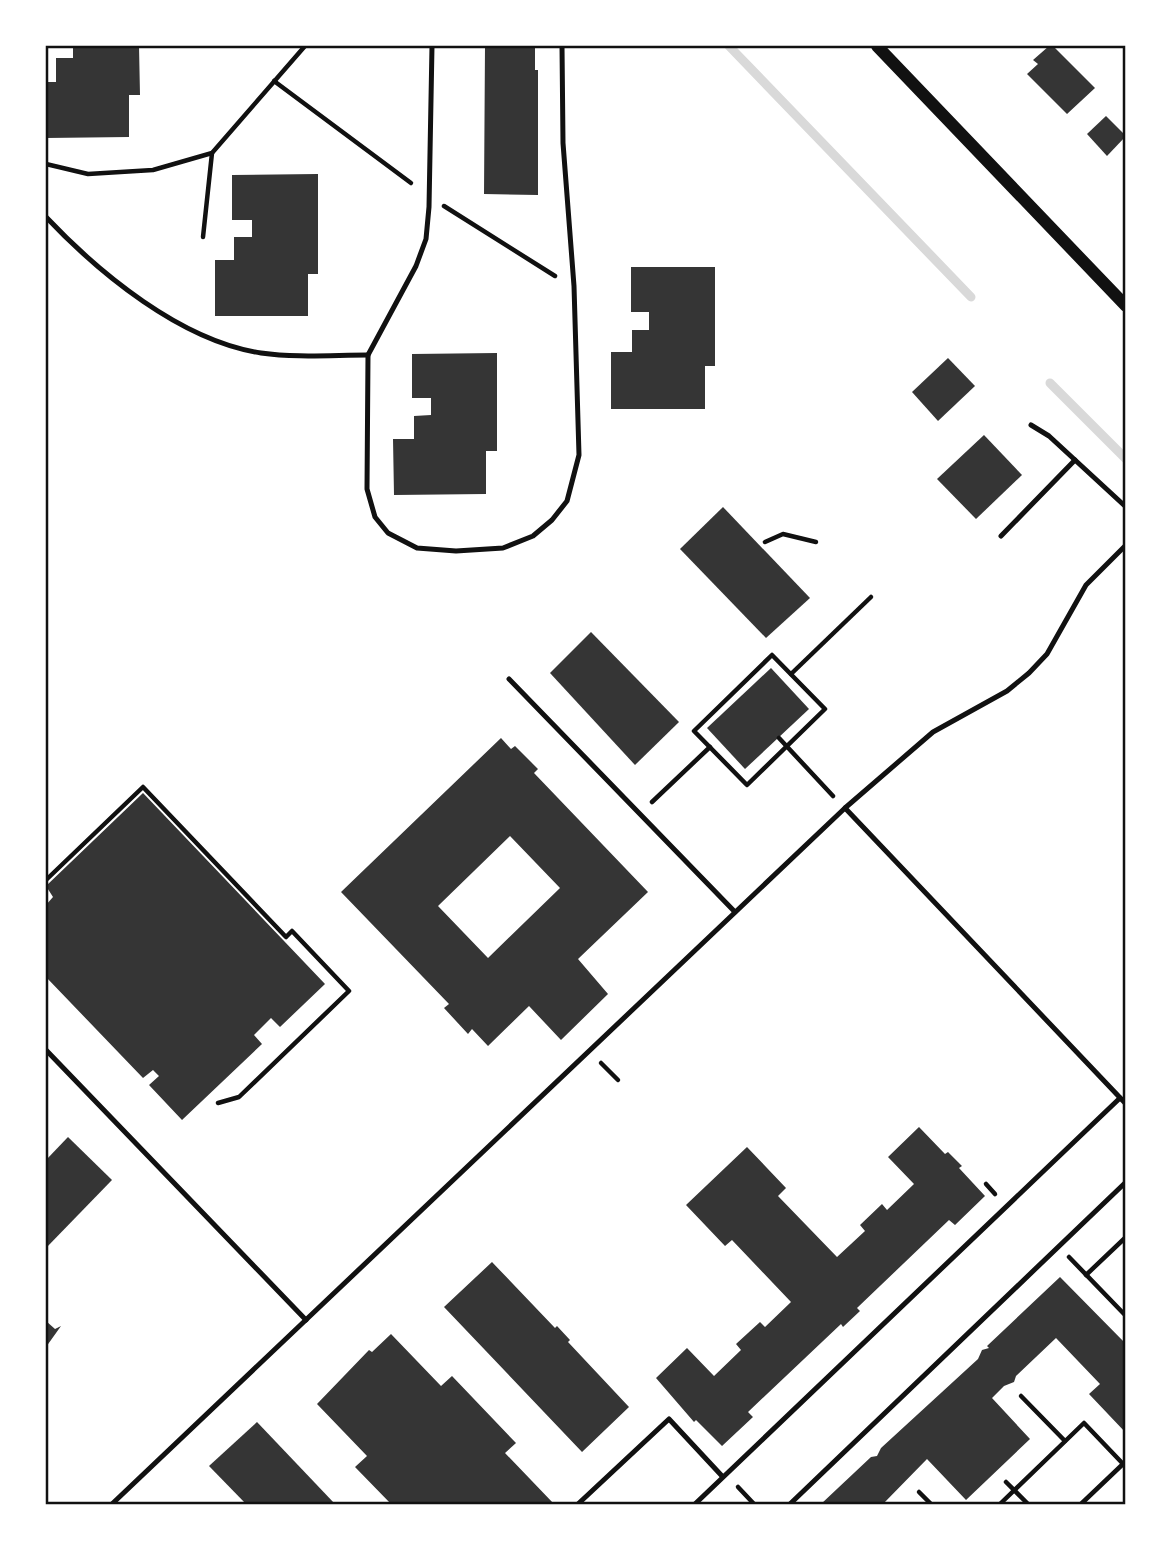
<svg xmlns="http://www.w3.org/2000/svg" width="1171" height="1550" font-family="Raleway,sans-serif">
<style>
.lines{fill:none;stroke-linecap:round;stroke-linejoin:round}
.stream{stroke:#d9d9d9;stroke-width:9}
.building{fill:#353535;fill-rule:evenodd}
.path{stroke:#111;stroke-width:4.5}
.service{stroke:#111;stroke-width:5}
.tertiary{stroke:#111;stroke-width:12}
.neatline{fill:none;stroke:#111;stroke-width:2.5}
</style>
<rect width="100%" height="100%" fill="#fff"/>
<g class="lines">
<g class="stream">
<polyline points="729,46 971,297"/>
<polyline points="1050,383 1126,459"/>
</g>
</g>
<g class="building">
<polygon points="73,46 139,46 140,95 129,95 129,137 46,138 46,82 56,82 56,58 73,58"/>
<polygon points="485,46 538,46 535,48 535,70 538,70 538,195 484,194"/>
<polygon points="1049,46 1053,46 1095,88 1067,114 1027,74 1038,64 1033,60"/>
<polygon points="1106,116 1126,136 1107,156 1087,134"/>
<polygon points="318,174 318,274 308,274 308,316 215,316 215,260 234,260 234,237 252,237 252,220 232,220 232,175"/>
<polygon points="631,267 715,267 715,366 705,366 705,409 611,409 611,352 632,352 632,330 649,330 649,312 631,312"/>
<polygon points="497,353 497,451 486,451 486,494 394,495 393,439 414,439 414,416 431,415 431,398 412,398 412,354"/>
<polygon points="948,358 975,386 938,421 912,392"/>
<polygon points="984,435 1022,475 976,519 937,479"/>
<polygon points="723,507 810,598 766,638 680,549"/>
<polygon points="591,632 679,722 635,765 550,673"/>
<polygon points="771,668 809,709 745,769 707,728"/>
<path d="M501,738L511,749L515,746L538,769L534,773L648,892L578,959L608,994L561,1040L529,1006L488,1046L472,1029L468,1034L444,1008L449,1004L341,892ZM510,836L560,888L488,958L438,906Z"/>
<polygon points="143,793 325,984 280,1027 271,1018 254,1035 262,1044 182,1120 149,1085 159,1076 153,1070 143,1078 46,977 46,905 53,897 46,886"/>
<polygon points="919,1127 945,1154 948,1152 962,1166 959,1168 985,1196 955,1225 949,1220 857,1308 860,1311 843,1327 841,1324 748,1412 753,1417 722,1446 696,1420 694,1422 656,1378 687,1348 714,1376 741,1350 736,1344 760,1322 765,1327 791,1302 732,1240 725,1246 686,1205 747,1147 786,1188 778,1196 837,1257 865,1231 860,1225 882,1204 887,1210 914,1184 888,1157"/>
<polygon points="68,1137 112,1180 46,1248 46,1160"/>
<polygon points="492,1262 555,1328 557,1326 570,1340 568,1342 629,1407 582,1452 444,1307"/>
<polygon points="1060,1277 1126,1344 1126,1433 1089,1394 1100,1384 1056,1338 1016,1376 1014,1382 1004,1386 992,1398 1030,1439 966,1500 927,1459 883,1504 821,1504 871,1457 877,1456 881,1448 978,1359 982,1350 989,1348 987,1346"/>
<polygon points="46,1321 55,1329 61,1326 46,1347"/>
<polygon points="391,1334 441,1386 452,1376 516,1443 505,1453 554,1504 391,1504 355,1467 367,1456 317,1404 369,1350 372,1352"/>
<polygon points="257,1422 335,1504 246,1504 209,1466"/>
</g>
<g class="lines">
<g class="path">
<polyline points="274,81 411,183"/>
<polyline points="46,164 88,174 153,170 212,153 305,46"/>
<polyline points="444,206 555,276"/>
<polyline points="203,237 212,153"/>
<polyline points="765,542 783,534 816,542"/>
<polygon points="772,655 825,709 747,785 694,731"/>
<polyline points="791,674 871,597"/>
<polyline points="779,738 833,796"/>
<polyline points="652,802 710,747"/>
<polyline points="46,880 143,787 286,937 292,931 349,991 239,1097 218,1103"/>
<polyline points="601,1063 618,1080"/>
<polyline points="986,1184 995,1194"/>
<polyline points="1069,1257 1126,1316"/>
<polyline points="1086,1275 1126,1237"/>
<polyline points="1021,1396 1065,1441"/>
<polyline points="1006,1482 1028,1504"/>
<polyline points="738,1487 754,1504"/>
<polyline points="919,1492 931,1504"/>
<polyline points="1000,1504 1084,1423 1126,1467"/>
<polyline points="1081,1504 1123,1464"/>
</g>
<g class="service">
<polyline points="432,46 429,207 426,239 416,266 368,355 367,489 375,517 388,533 417,548 456,551 503,548 533,536 552,520 567,501 579,455 574,286 563,143 562,46"/>
<path d="M46,217C99,273 181,341 261,353C296,358 333,355 368,355"/>
<polyline points="1031,425 1049,436 1126,507"/>
<polyline points="1001,536 1075,460"/>
<polyline points="509,679 735,912"/>
<polyline points="845,808 1126,1104"/>
<polyline points="46,1050 306,1320"/>
<polyline points="112,1504 845,808 933,732 1007,691 1029,673 1047,654 1086,585 1126,545"/>
<polyline points="578,1504 669,1419 722,1476"/>
<polyline points="695,1504 1120,1098"/>
<polyline points="790,1504 1126,1182"/>
</g>
<polyline class="tertiary" points="877,46 1126,306"/>
</g>
<rect width="1171" height="1550" fill="none" stroke="#ffffff" stroke-width="94"/>
<rect x="47" y="47" width="1077" height="1456" class="neatline"/>
</svg>
